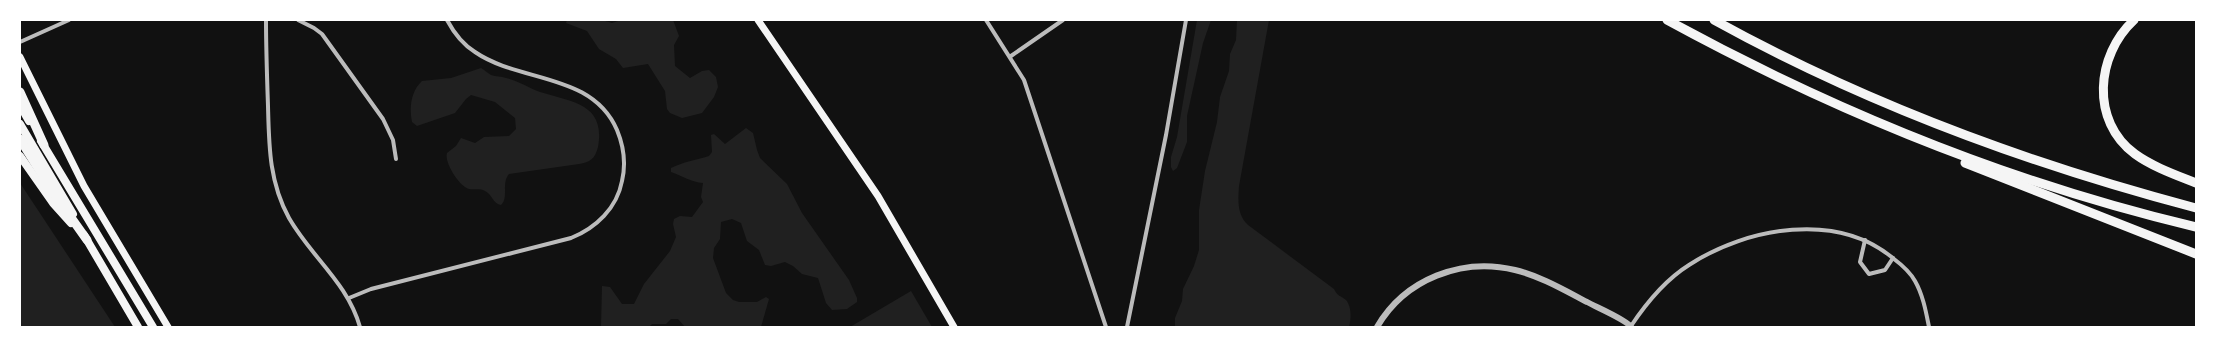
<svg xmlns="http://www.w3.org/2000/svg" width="2216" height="347" font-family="Jost,sans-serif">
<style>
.green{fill:#202020}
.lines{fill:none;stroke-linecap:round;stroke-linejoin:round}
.minor{stroke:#bcbcbc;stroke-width:4}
.tertiary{stroke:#bcbcbc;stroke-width:6}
.secondary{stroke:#f5f5f5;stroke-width:7}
.primary{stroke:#f5f5f5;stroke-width:8}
.motorway{stroke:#f5f5f5;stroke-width:9}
</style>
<rect width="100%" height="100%" fill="#111"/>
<g class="green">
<polygon points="567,20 602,20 612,23 621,20 673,20 679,36 674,45 675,66 690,78 702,71 709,70 716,77 718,87 714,97 702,113 682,118 670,113 667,109 665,91 648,64 623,68 616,59 599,49 587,31 566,23"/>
<polygon points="1197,20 1211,20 1203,43 1187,116 1187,142 1177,168 1173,171 1171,167 1171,157 1177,137"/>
<path d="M1237,20H1269L1239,186C1238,200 1237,215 1248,225L1334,289C1337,296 1341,296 1346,300C1352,307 1351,320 1349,327H1175V318L1182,301L1183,289L1194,266L1199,250V210L1205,171L1217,122L1220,97L1229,71L1230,54L1236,40Z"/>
<path d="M481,68C485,70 487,73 491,75C496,77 501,76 506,78C517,80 529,88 540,92C571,102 606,103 598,147C595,159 590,162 579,164L509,174C501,183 509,198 501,205C493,204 492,194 485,191C480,188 474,190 469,189C459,186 444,162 447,153L456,146L461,138L475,143L484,137L509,136L516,129L515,118L495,102L471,95L466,99L455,113L417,126L412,122C409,108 411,91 422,81L451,78Z"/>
<path d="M746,128L753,133L757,150L760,158L787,184L802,213L849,280L857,298V302L847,309L832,310L826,303L818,278L802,274L793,266L785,262L771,266L765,265L759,250L747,241L741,223L732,219L721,222L720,239L714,248L713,258L726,293L733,300L739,302H757L766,297L769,299L761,327H685L678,319H671L666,324H652L649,327H601L602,286L610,287L622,304H634L644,284L670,251L676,237L673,224L674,219L680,216L692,217L703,202L701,197L703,183C692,182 682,176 671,172V168C683,162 696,160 709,156L712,152L711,135L714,134L725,144Z"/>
<polygon points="20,183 115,327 20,327"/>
<polygon points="911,291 932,327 850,327"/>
</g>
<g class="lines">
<g class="minor">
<path d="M266,20C266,49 267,77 268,106C269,145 269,182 289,218C312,258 347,282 360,327"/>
<polyline points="298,20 314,28 322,34 383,119 393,140 396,159"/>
<polyline points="986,20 1024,80 1106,327"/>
<polyline points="20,42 69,20"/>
<polyline points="1011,56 1063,20"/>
<polyline points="1865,240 1860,262 1869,274 1885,270 1893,258"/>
<path d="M349,298L371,289L571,238C596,228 617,208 622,181C626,164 624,147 617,130C592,72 520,83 475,52C462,44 454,33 447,20"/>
<path d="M1631,326C1647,302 1665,280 1689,265C1747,227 1838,211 1894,259C1902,265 1910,272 1915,281C1923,295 1926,312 1929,327"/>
<polyline points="1127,327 1166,135 1186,20"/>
</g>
<path class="tertiary" d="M1377,327C1405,279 1462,257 1515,270C1540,276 1564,290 1587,302C1596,307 1627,320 1631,327"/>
<g class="secondary">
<polyline points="758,20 878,196 954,327"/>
<polyline points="20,57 84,186 168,327"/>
</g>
<g class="primary">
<polyline points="20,105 29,121"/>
<polyline points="20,124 73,214"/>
<polyline points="41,141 153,327"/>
<polyline points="20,156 53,203 71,223"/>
<polyline points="84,235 138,327"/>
</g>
<g class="motorway">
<path d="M1667,20C1834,111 2010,183 2196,227"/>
<path d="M1714,20C1866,104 2029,164 2196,208"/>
<path d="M2134,20C2096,55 2090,121 2135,154C2153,167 2176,175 2196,183"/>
<polyline points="20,92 44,145"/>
<polyline points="20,139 55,195 87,240"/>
<polyline points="1965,163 2196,254"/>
</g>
</g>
<rect width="2216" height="347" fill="none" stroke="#ffffff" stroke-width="42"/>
</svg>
